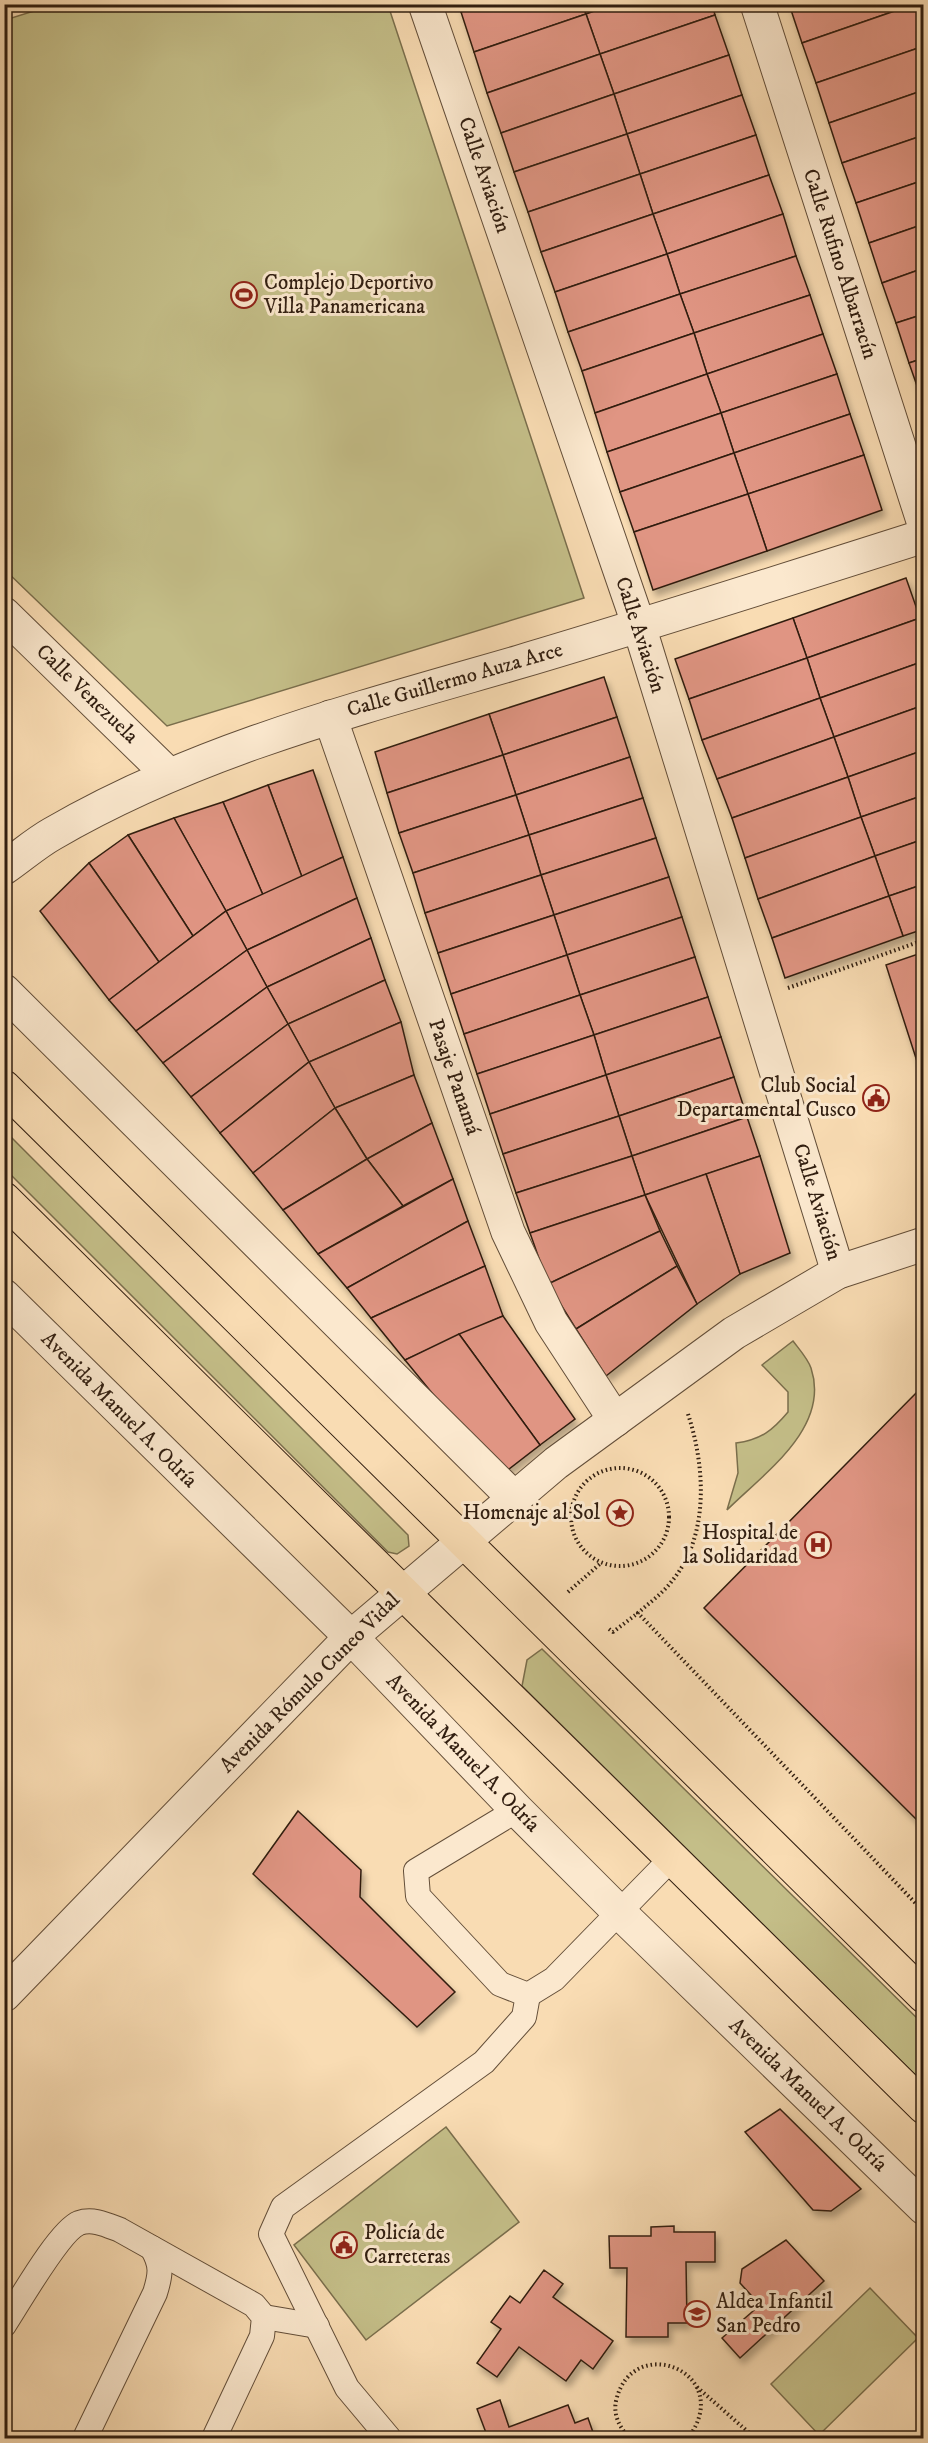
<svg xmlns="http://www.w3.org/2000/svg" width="928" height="2443" font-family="'IM FELL DW Pica',serif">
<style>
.green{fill:#c4be88;stroke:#7a6e4c;stroke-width:1.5}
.building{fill:#e09583;stroke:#311e10;stroke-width:1.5;filter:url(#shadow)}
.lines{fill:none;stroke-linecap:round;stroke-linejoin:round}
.lane-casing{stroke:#634e39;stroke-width:26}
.street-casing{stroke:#634e39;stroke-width:35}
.highway-casing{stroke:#311e10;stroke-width:35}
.path{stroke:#311e10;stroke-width:4;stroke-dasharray:1.5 3;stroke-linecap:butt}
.lane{stroke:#fbe8ce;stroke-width:24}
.street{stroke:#fbe8ce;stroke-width:33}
.highway{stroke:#f9dcb3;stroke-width:33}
.labels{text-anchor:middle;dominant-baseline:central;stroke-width:6;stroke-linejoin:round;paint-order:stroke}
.street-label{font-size:21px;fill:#311e10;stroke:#fbe8ce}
.poi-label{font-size:21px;fill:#311e10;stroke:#fbe8ce;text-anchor:start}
</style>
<defs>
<filter id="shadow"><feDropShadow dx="3.5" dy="6" stdDeviation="3" flood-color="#0004"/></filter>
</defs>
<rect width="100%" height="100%" fill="#f9dcb3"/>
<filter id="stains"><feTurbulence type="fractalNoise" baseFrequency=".00333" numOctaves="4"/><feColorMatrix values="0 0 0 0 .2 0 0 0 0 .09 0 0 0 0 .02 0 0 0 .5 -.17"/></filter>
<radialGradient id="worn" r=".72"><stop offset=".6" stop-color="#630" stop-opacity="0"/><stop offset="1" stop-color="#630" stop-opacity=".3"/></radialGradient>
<g class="green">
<polygon points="53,5 388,5 584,598 167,726 5,570 5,20"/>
<polygon points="4,1130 408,1535 409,1546 397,1554 388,1552 5,1169"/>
<path d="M793,1341C799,1349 808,1359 811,1368C831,1428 763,1474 727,1510L738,1473L736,1443C761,1440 773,1430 788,1412V1392L762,1365Z"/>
<polygon points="542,1649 923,2024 923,2083 522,1686 527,1660"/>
<polygon points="446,2127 519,2222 366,2340 294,2245"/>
<polygon points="870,2288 918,2338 819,2435 771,2384"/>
</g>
<g class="building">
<polygon points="459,4 482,4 461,12"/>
<polygon points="482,4 583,4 586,14 474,52 461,12"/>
<polygon points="583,4 614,4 586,14"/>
<polygon points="614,4 712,4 715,15 600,54 586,14"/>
<polygon points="789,4 915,4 802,43"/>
<polygon points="915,4 924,29 924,46 816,83 802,43"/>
<polygon points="915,4 924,4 924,29"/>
<polygon points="586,14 600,54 487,93 474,52"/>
<polygon points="715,15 729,55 614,94 600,54"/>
<polygon points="924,46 924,90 829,123 816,83"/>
<polygon points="600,54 614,94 501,133 487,93"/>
<polygon points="729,55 742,95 627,134 614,94"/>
<polygon points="924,90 924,135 842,163 829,123"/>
<polygon points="614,94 627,134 514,172 501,133"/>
<polygon points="742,95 756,135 640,174 627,134"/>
<polygon points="627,134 640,174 528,212 514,172"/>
<polygon points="756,135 769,175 653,214 640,174"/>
<polygon points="924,135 924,180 856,203 842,163"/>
<polygon points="640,174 653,214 541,252 528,212"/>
<polygon points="769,175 783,214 667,254 653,214"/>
<polygon points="924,180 924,224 869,243 856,203"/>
<polygon points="653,214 667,254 555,292 541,252"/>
<polygon points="783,214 796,256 680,294 667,254"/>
<polygon points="924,224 924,268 882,283 869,243"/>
<polygon points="667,254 680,294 568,332 555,292"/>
<polygon points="796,256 810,295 694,333 680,294"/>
<polygon points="924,268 924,314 896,323 882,283"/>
<polygon points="680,294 694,333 582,371 568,332"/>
<polygon points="810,295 823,334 707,374 694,333"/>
<polygon points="924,314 924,358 909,363 896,323"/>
<polygon points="694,333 707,374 595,413 582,371"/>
<polygon points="823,334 837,374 721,413 707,374"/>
<polygon points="924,358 924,403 923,403 909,363"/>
<polygon points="707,374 721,413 607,452 595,413"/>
<polygon points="837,374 850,414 734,453 721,413"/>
<polygon points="721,413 734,453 620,492 607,452"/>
<polygon points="850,414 864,455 748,494 734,453"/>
<polygon points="734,453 748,494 634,532 620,492"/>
<polygon points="864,455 882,510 767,551 748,494"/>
<polygon points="748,494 767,551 653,590 634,532"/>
<polygon points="906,578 920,618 807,658 793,618"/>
<polygon points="793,618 807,658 689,699 675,659"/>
<polygon points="920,618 924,629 924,661 820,698 807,658"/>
<polygon points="807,658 820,698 702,740 689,699"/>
<polygon points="924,661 924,705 834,737 820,698"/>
<polygon points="604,677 617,717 503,755 489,714"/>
<polygon points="820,698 834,737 717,779 702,740"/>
<polygon points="924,705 924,750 848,777 834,737"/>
<polygon points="489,714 503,755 387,793 375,752"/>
<polygon points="617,717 630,757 516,795 503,755"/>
<polygon points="834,737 848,777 732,818 717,779"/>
<polygon points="924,750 924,795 861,817 848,777"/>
<polygon points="503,755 516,795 399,833 387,793"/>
<polygon points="630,757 643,798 529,835 516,795"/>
<polygon points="313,770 343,857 302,877 268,785"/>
<polygon points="848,777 861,817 745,858 732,818"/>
<polygon points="268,785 302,877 263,895 223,802"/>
<polygon points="516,795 529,835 413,873 399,833"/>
<polygon points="924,795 924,839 875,856 861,817"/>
<polygon points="643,798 656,838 541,875 529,835"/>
<polygon points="223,802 263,895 226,911 174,818"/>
<polygon points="861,817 875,856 758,899 745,858"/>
<polygon points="174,818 226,911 193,936 128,835"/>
<polygon points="128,835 193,936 159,962 89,863"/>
<polygon points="529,835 541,875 425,913 413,873"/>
<polygon points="656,838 669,877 554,915 541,875"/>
<polygon points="924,839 924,884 889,896 875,856"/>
<polygon points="875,856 889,896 772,938 758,899"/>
<polygon points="343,857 357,898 247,950 226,911"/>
<polygon points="89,863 159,962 109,1000 40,911"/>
<polygon points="541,875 554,915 438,953 425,913"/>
<polygon points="669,877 682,917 567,955 554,915"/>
<polygon points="924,884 924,929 903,936 889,896"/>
<polygon points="889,896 903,936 785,978 772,938"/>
<polygon points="357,898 371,938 267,987 247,950"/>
<polygon points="226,911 247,950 136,1031 109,1000"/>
<polygon points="554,915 567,955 451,994 438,953"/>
<polygon points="682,917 695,957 580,995 567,955"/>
<polygon points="371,938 385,980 288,1024 267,987"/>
<polygon points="247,950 267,987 163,1063 136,1031"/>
<polygon points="924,952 924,1080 923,1080 886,965"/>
<polygon points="567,955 580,995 464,1034 451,994"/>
<polygon points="695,957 708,997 594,1035 580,995"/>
<polygon points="385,980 401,1022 309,1062 288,1024"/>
<polygon points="267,987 288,1024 191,1097 163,1063"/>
<polygon points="580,995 594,1035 477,1074 464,1034"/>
<polygon points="708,997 721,1037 606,1075 594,1035"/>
<polygon points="401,1022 414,1075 335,1108 309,1062"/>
<polygon points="288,1024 309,1062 220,1133 191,1097"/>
<polygon points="594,1035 606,1075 490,1114 477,1074"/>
<polygon points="721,1037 734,1077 619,1116 606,1075"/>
<polygon points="309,1062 335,1108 253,1173 220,1133"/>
<polygon points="414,1075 432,1123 367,1159 335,1108"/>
<polygon points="606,1075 619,1116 503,1154 490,1114"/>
<polygon points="734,1077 747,1117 632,1156 619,1116"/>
<polygon points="335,1108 367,1159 283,1210 253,1173"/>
<polygon points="619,1116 632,1156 516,1193 503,1154"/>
<polygon points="747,1117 760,1156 645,1195 632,1156"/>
<polygon points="432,1123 453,1179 403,1206 367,1159"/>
<polygon points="632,1156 645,1195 530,1233 516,1193"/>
<polygon points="760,1156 790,1253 740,1274 706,1174"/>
<polygon points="367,1159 403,1206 318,1254 283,1210"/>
<polygon points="706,1174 740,1274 697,1304 645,1195"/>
<polygon points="453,1179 468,1221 347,1288 318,1254"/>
<polygon points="645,1195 660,1231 548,1284 530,1233"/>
<polygon points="468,1221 485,1266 371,1318 347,1288"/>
<polygon points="660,1231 677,1266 576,1329 548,1284"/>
<polygon points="485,1266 503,1316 405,1360 371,1318"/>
<polygon points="677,1266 697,1304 606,1376 576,1329"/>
<polygon points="503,1316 575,1419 540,1445 459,1334"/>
<polygon points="459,1334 540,1445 500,1476 405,1360"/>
<polygon points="923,1386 924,1386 924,1827 704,1608"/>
<polygon points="298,1811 361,1870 360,1897 455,1992 417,2027 253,1874"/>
<polygon points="780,2109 861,2189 831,2211 813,2210 745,2132"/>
<polygon points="674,2226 674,2232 715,2232 715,2262 686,2262 687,2323 668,2323 668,2337 626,2337 627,2268 610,2268 609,2236 651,2236 651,2227"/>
<polygon points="786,2240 824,2281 740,2358 722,2338 760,2305 740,2283 742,2269"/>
<polygon points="544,2270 563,2284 553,2297 613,2341 593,2369 581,2360 566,2381 519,2347 497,2377 477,2363 501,2329 491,2322 510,2296 520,2303"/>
<polygon points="500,2400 509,2427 568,2405 575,2423 588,2418 595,2438 488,2438 477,2409"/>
</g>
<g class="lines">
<defs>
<g id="lane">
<polyline points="517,1810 416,1871 418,1896 500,1984 528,1995 554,1979 672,1858"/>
<polyline points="264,2317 317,2326"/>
<path d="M4,2325C18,2304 59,2231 79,2223C93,2218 107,2225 120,2230L254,2305L264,2317L262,2336L214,2438"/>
<path d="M85,2438L155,2293C161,2274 162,2265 152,2248"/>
<polyline points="389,2438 347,2388 271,2234 283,2207 484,2062 524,2017 528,1995"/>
</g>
<g id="street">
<polyline points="425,4 639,626 838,1272"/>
<polyline points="757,4 924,524"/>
<polyline points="4,614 169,775"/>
<polyline points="330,717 508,1232 551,1322 615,1420"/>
<path d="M4,868C20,857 36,843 52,834C196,750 360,708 519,662C654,622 789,579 924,536"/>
<polyline points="4,991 514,1498"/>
<polyline points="4,1296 351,1637 517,1810 620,1913 924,2208"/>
<polyline points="4,1995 351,1637 556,1463 734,1333 838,1272 924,1244"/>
</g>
<g id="highway">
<polyline points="4,1087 924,1996"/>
<polyline points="4,1199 924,2107"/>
</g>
</defs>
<use href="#lane" class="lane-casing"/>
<use href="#street" class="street-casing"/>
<use href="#highway" class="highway-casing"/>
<g class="path">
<polyline points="788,988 924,940"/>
<path d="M688,1414C705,1466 710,1535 672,1581C663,1593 649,1603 638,1613L924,1912"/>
<circle cx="620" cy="1517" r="49"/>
<polyline points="568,1592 601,1563"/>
<polyline points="609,1629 613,1632 638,1613"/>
<polyline points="697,2387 755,2438"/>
<path d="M630,2438C620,2429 613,2415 616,2401C632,2330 737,2373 688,2438"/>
</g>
<use href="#lane" class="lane"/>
<use href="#street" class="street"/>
<use href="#highway" class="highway"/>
</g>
<defs>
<symbol id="stadium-ring" viewBox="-11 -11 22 22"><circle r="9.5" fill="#fbe8ce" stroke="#8f2418" stroke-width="1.5"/><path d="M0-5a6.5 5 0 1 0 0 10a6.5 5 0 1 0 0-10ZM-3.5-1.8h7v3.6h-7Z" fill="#8f2418"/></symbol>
<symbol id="civic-ring" viewBox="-11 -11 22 22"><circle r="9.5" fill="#fbe8ce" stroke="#8f2418" stroke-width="1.5"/><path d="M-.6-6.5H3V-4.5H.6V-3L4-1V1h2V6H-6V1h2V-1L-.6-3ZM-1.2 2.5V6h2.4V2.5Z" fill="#8f2418"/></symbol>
<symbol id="sight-ring" viewBox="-11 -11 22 22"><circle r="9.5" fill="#fbe8ce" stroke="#8f2418" stroke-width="1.5"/><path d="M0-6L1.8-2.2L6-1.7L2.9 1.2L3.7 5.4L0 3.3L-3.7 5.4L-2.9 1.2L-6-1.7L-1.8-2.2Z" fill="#8f2418"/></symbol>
<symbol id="hospital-ring" viewBox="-11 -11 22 22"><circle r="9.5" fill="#fbe8ce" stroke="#8f2418" stroke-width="1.5"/><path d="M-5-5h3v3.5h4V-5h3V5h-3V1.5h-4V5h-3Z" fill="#8f2418"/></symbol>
<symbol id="school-ring" viewBox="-11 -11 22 22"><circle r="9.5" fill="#fbe8ce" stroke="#8f2418" stroke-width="1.5"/><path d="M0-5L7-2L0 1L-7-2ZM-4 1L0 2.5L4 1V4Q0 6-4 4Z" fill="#8f2418"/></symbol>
</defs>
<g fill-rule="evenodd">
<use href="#stadium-ring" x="229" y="280" width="30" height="30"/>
<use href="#civic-ring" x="861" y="1083" width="30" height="30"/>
<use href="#sight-ring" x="605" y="1498" width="30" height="30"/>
<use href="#hospital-ring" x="803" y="1530" width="30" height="30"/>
<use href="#civic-ring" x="329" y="2230" width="30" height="30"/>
<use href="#school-ring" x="682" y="2299" width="30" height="30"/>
</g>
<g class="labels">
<g class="street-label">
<text transform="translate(484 175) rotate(71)">Calle Aviación</text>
<text transform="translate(840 264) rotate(72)">Calle Rufino Albarracín</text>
<text transform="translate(640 635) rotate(72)">Calle Aviación</text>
<text transform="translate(455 680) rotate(-16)">Calle Guillermo Auza Arce</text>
<text transform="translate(87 694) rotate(44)">Calle Venezuela</text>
<text transform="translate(454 1077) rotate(71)">Pasaje Panamá</text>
<text transform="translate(817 1202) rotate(73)">Calle Aviación</text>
<text transform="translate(119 1410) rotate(45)">Avenida Manuel A. Odría</text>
<text transform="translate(310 1683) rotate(-45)">Avenida Rómulo Cuneo Vidal</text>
<text transform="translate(463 1753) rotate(46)">Avenida Manuel A. Odría</text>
<text transform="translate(808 2095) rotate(44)">Avenida Manuel A. Odría</text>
</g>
<g class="poi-label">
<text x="264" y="283">Complejo Deportivo<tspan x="264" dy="24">Villa Panamericana</tspan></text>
<text x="856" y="1086" text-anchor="end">Club Social<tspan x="856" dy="24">Departamental Cusco</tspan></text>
<text x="600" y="1513" text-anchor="end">Homenaje al Sol</text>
<text x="798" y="1533" text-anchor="end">Hospital de<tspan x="798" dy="24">la Solidaridad</tspan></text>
<text x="364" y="2233">Policía de<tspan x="364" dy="24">Carreteras</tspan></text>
<text x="716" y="2302">Aldea Infantil<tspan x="716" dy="24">San Pedro</tspan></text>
</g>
</g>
<rect width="928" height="2443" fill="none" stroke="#f9dcb3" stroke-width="24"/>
<rect x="6" y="6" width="916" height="2431" fill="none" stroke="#311e10" stroke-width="3"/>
<rect x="12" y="12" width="904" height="2419" fill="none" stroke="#311e10" stroke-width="1.5"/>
<rect width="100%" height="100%" filter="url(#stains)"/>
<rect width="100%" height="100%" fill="url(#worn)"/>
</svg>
